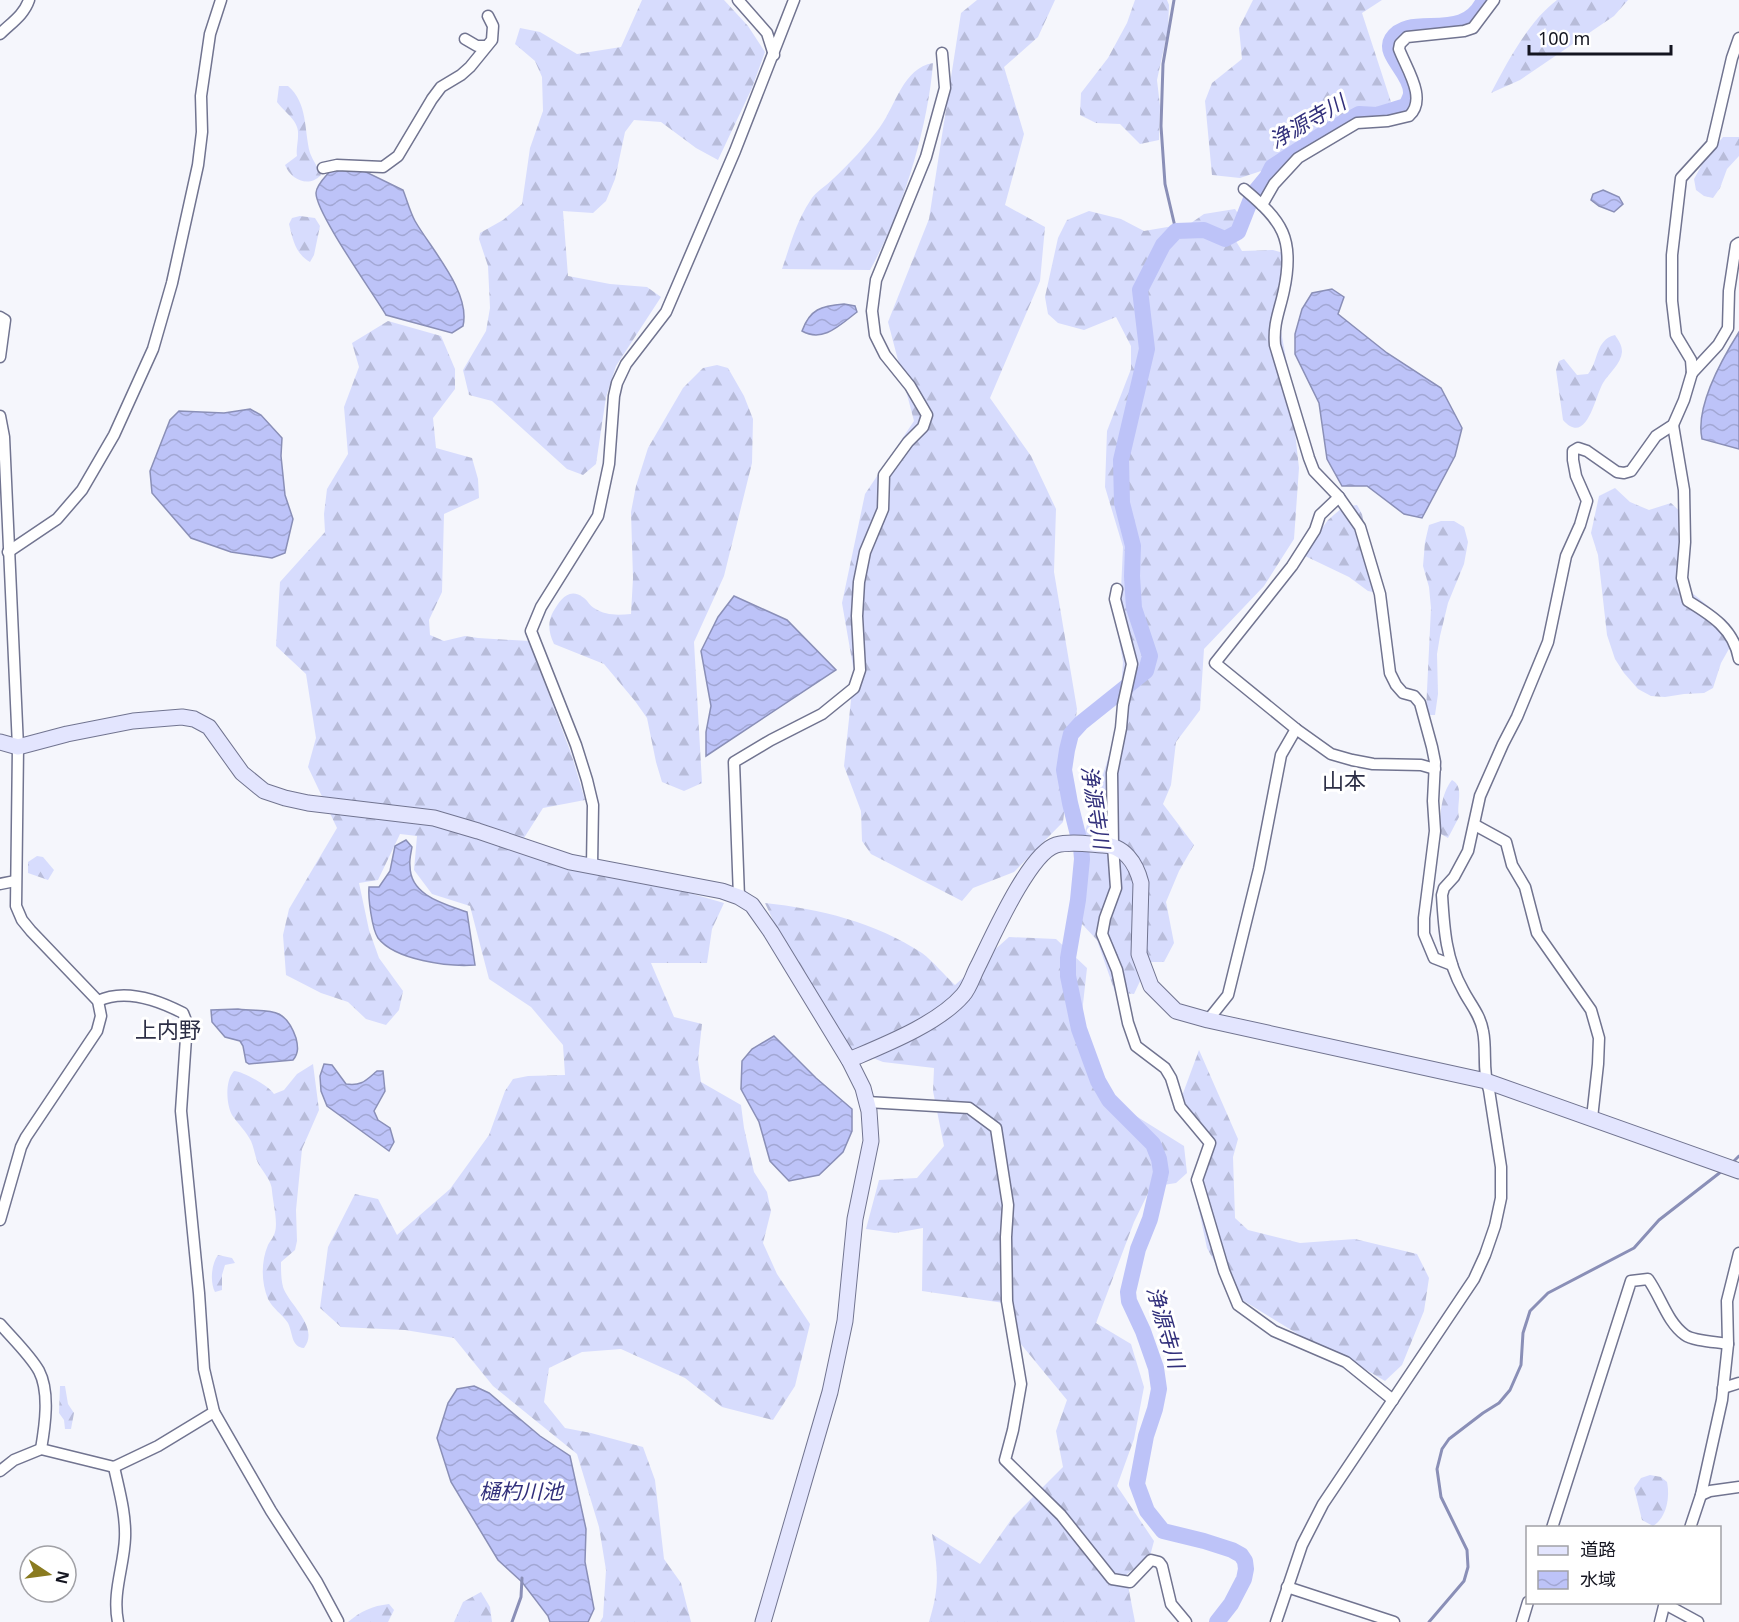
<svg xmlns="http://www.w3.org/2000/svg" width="1739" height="1622" font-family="'Noto Sans','Noto Sans JP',sans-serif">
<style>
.forest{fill:url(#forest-firs)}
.water{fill:url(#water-waves);stroke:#8a8fb7;stroke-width:1.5}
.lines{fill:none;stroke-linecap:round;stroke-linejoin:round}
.stream{stroke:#8a8fb7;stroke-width:3}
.river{stroke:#bdc3f8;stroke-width:16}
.street-casing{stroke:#717490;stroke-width:13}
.secondary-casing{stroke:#717490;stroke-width:17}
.street{stroke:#fff;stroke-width:10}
.secondary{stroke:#e3e5fe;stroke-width:15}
.labels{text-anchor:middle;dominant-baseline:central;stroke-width:6;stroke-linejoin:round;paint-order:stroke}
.water-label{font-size:21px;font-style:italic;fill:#32307b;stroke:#fff}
.quarter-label{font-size:22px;fill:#2c2e45;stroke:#fff}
</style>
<defs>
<pattern id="forest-firs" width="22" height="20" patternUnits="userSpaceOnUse" patternTransform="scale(1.5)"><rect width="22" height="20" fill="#d7dcfd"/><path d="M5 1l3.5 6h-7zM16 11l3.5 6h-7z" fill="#b8bcd9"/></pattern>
<pattern id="water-waves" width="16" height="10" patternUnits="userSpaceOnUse" patternTransform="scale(1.5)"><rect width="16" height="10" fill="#bdc3f8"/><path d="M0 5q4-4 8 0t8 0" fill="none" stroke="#a2a7d4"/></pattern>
</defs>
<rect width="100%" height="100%" fill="#f5f6fc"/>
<g class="forest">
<polygon points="642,0 724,0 748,26 765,52 752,88 718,160 696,148 661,122 634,120 625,132 615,179 606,201 593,213 563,211 568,276 610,284 647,287 661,297 616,366 606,397 596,464 583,475 567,469 492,401 469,395 463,370 486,331 490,308 488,266 479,239 480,233 503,220 522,204 530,148 543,111 542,77 535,61 515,44 520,28 540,32 577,54 621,47"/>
<polygon points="977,0 1055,0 1038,37 1004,67 1024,134 1005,205 1045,227 1040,281 990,398 1031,456 1056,509 1054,572 1077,709 1063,822 1014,872 973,888 962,901 871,854 862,841 861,811 844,766 854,672 842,603 865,494 914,421 888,322 929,219 961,13"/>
<polygon points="1135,0 1167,0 1169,5 1168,29 1157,80 1160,106 1159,140 1140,144 1120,124 1096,123 1080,115 1081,93 1108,58 1127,23"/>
<polygon points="1253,0 1382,0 1362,13 1391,102 1281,152 1264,170 1240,178 1212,175 1205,101 1212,83 1242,59 1239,28"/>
<path d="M1557,0H1628L1614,16L1520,80L1491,93C1508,61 1528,22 1557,0Z"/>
<path d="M933,63C928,128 902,213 870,270L782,269C790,246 796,222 810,201C815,192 826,186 833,179C850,163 866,146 880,127C896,105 903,68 933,63Z"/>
<path d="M279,86H288C308,103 304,130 310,153C313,161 318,167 321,175C309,188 291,180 285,165L297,156C296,149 298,143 298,136C300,121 285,113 277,102Z"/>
<polygon points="1723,137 1739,137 1739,156 1727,169 1720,188 1713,198 1704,196 1696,190 1694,179 1704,161"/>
<polygon points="1235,209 1239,215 1231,233 1242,251 1273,250 1287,254 1292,284 1278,315 1288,369 1299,468 1294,539 1264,586 1204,649 1200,710 1176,742 1171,785 1163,804 1194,845 1179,871 1166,902 1174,943 1164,962 1149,962 1134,994 1115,992 1097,940 1081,923 1075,863 1118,727 1123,662 1116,623 1121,590 1123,547 1105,487 1107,431 1131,369 1131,346 1116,317 1084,330 1058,323 1048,314 1045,297 1058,238 1067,220 1089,211 1121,219 1144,231 1191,223 1204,214"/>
<path d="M300,216L315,218L320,226L314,255L310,262C295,253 293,240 289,224L292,218Z"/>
<polygon points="388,321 441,336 455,369 455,389 433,418 436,448 472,458 478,479 479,498 444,514 442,592 429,620 430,635 444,641 465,636 478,638 529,641 572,756 585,800 543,808 517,849 638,878 724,903 712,929 707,963 651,963 674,1017 702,1024 698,1060 701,1082 741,1105 744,1128 754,1172 767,1192 771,1211 763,1243 777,1274 810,1324 795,1386 773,1420 722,1407 685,1378 621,1349 582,1352 549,1368 544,1402 565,1428 591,1433 643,1447 655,1480 664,1559 681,1583 691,1622 600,1622 603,1617 606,1570 599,1527 577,1454 493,1386 454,1338 405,1330 341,1327 320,1308 328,1247 355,1194 378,1199 397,1235 450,1189 489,1135 505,1091 513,1079 528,1076 565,1075 563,1045 531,1007 489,979 470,906 432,894 414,870 417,836 400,834 378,880 359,883 369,930 379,958 403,991 399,1010 386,1025 366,1019 348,1002 321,993 286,975 283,935 289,909 337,828 308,767 316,738 306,674 276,646 280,582 325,532 324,514 327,489 348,454 344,407 359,367 352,343"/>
<path d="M1615,335C1619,341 1622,345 1622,352C1621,364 1609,373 1603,383C1595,396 1587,447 1563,420L1556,370L1559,361L1564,359L1577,375L1588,374C1599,361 1595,340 1615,335Z"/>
<path d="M717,365L728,368L744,396L753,419L752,463L724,576L694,642L702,783L684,791L662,782L656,762L647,718L635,701L604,664L554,644C549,633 547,623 553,612C560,600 569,586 584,598C588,601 590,606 594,608C606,616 618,615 631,614L633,578L631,512L636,486L648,448L683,388L703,368Z"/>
<polygon points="1615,488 1630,502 1649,510 1671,503 1689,520 1691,532 1684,565 1691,592 1719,615 1730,629 1731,640 1730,647 1721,663 1713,688 1704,693 1684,694 1665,697 1651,696 1638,689 1624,673 1615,659 1607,635 1598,555 1591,533 1599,496"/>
<polygon points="1357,505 1362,514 1376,586 1373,592 1368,591 1349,577 1303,555 1328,520 1343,507"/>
<polygon points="1441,521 1454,521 1464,527 1468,542 1464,564 1448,603 1440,636 1437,654 1438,694 1435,715 1429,715 1426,711 1431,608 1429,587 1423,566 1425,542 1429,525"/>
<path d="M1452,780C1465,787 1456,804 1459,817L1448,838L1441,834C1439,818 1441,793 1452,780Z"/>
<polygon points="37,856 43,857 54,870 48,880 28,873 28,862"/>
<path d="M765,903C820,909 875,922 922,953C934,962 944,975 955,985L1009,937L1056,939L1087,968L1078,1049L1112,1101L1184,1146L1187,1173L1176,1183L1151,1187L1134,1222L1096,1323L1131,1344L1144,1387L1134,1439L1117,1486L1154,1541L1150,1556L1126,1575L1135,1622H929C940,1586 938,1571 932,1534L980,1564L1013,1517L1063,1467L1056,1431L1067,1400L1020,1343L1004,1303L922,1291L923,1228L895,1233L866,1229L879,1180L917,1178L944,1146L933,1091L934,1068L883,1062L845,1047L809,998Z"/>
<polygon points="1199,1050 1238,1139 1233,1157 1235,1218 1248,1230 1300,1243 1355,1239 1417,1254 1429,1278 1424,1311 1402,1365 1385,1381 1353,1362 1314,1344 1231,1293 1207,1248 1197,1201 1208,1150 1182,1096"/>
<path d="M313,1064L319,1110L302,1149L296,1210L297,1241L295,1250L281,1262C281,1270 281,1279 283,1287C289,1305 320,1327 304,1348C291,1347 293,1333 288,1323C282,1314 273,1309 268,1299C261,1282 261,1261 268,1245C270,1241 274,1237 275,1232C278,1221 273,1203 272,1191C272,1181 263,1172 258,1163C255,1156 254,1148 251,1141C246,1131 238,1124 232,1115C226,1104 225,1080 234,1071C243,1071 270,1087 274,1094L284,1090L297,1074Z"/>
<path d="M218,1255L232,1258L235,1263L225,1265L222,1275V1290L215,1292C210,1283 211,1264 218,1255Z"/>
<polygon points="60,1386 65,1386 68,1404 74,1413 71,1429 65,1429 64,1420 59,1413"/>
<path d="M1650,1475L1661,1477L1667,1482C1670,1497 1667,1517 1653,1526L1642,1520L1634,1488L1641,1478Z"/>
<polygon points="481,1592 490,1607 492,1622 454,1622 463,1602"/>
<path d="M389,1604L394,1610L388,1622H348C361,1611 372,1606 389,1604Z"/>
</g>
<g class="water">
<path d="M331,170L364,171L403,190C407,200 410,212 415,221C431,249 471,292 463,326L452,333L386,315C373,293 316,213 316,193C316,185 326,176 331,170Z"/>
<polygon points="1603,190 1619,197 1623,204 1614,212 1599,206 1591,200 1593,194"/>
<polygon points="1332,289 1344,297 1338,314 1387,353 1441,388 1462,428 1455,456 1422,518 1404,514 1367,486 1342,486 1327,459 1319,403 1295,354 1295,334 1302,309 1312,293"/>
<path d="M844,304L855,306L857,312C840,325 823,343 802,331C810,309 821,306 844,304Z"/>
<path d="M1739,332V449L1702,439C1695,407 1722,359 1739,332Z"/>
<polygon points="250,409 261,415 282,438 281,456 285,495 293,519 285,553 272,558 231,552 191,538 152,493 150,471 170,420 179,411 224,413"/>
<polygon points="734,596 787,620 836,670 706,756 706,732 711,706 701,651 718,617"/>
<path d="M406,840L412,847C411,853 409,860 410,866C410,896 445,904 467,912L475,965C448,967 395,960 378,938C372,929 368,898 369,887H379L390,871L395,846Z"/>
<path d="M238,1009C266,1013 284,1003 296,1038C298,1046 299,1053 293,1060L249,1064L246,1062L243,1046L240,1041L225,1037L212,1022L211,1010Z"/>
<polygon points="774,1036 816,1078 852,1109 852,1131 843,1152 819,1175 789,1181 770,1161 759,1122 741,1089 742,1061 752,1049"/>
<path d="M324,1064L332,1065L346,1084C362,1086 365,1081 377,1071H383L385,1091L374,1111L378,1120L390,1128L394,1142L389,1151L327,1106L321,1091L320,1076Z"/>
<polygon points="474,1386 489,1393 540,1436 570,1456 586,1529 585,1562 594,1609 588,1622 550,1622 548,1616 522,1582 498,1560 451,1482 437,1438 448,1403 457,1389"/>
</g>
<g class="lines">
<g class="stream">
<polyline points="1174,0 1163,64 1161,126 1165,184 1176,231"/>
<polyline points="1732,1163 1739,1156"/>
<polyline points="512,1622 521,1597 522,1578"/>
<polyline points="1429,1622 1464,1581 1468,1567 1467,1550 1441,1497 1437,1469 1442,1449 1449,1439 1483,1413 1499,1403 1510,1390 1521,1365 1523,1333 1530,1311 1548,1293 1634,1248 1659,1220 1722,1171"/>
</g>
<path class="river" d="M1217,1622L1231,1604L1244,1579L1246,1569L1245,1561L1241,1555L1232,1550L1204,1541L1163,1531L1147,1511L1137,1484L1146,1436L1155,1409L1159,1389L1156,1368L1143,1331L1129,1301L1128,1292L1138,1249L1150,1219L1161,1172L1159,1159L1153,1144L1109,1100L1098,1081L1079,1029L1068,976V958L1078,900L1082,859L1081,847L1070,803L1064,770L1067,750L1071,734L1081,723L1146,671L1150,656L1134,608L1132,576L1133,546L1122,503L1121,460L1147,349L1140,290L1163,245L1176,231L1204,230L1225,239L1238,232L1253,194L1267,177L1272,167L1326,132L1359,114L1377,115L1406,106C1408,102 1411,97 1411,93C1412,73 1382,55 1392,39C1410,11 1464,45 1484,0"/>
<defs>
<g id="street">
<polyline points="738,0 767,33 774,55"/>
<path d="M0,34C11,23 24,15 29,0"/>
<polyline points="465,39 477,46 485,46"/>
<polyline points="323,168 337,165 383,167 398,156 432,99 441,87 461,75 470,67 492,40 493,26 488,16"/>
<path d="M1244,189C1282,221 1295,238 1284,290C1280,310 1273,323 1275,345L1309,458L1314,471L1339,497L1360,527L1380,594L1390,673L1396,685L1403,693L1414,696L1420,703L1432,747L1435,762L1433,801L1435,831L1424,918V934L1434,958L1452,965"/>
<path d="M1262,205L1274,184L1298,158L1357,123L1388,121L1409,116C1428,99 1406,68 1399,49L1400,44L1407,37L1464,31L1473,28L1494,0"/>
<polyline points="0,317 5,320 0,357"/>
<polyline points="1692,373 1718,345 1728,328 1729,291 1736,245 1739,243"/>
<polyline points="0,416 4,437 18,747 16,906 22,920 31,931 98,1001 101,1016 97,1031 26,1137 21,1147 0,1220"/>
<path d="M1673,425L1684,490L1685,542L1682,578L1688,601C1711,615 1734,629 1739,659"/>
<polyline points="1339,497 1320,515 1315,530 1292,566 1215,663 1296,729 1331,754 1352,760 1373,764 1421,765 1435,769"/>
<polyline points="8,552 57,519 82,490 114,435 153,349 172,283 198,165 202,132 201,96 210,34 221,0"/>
<polyline points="1117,589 1115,599 1132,664 1123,705 1121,728 1112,773 1113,846 1116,888 1105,918 1102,934 1117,970 1128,1023 1136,1046 1165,1068 1171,1078 1180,1107 1210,1143 1197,1180 1224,1271 1238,1305 1274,1331 1346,1362 1393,1400"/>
<polyline points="1475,825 1506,842 1512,865 1525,887 1537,933 1591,1010 1599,1038 1598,1064 1592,1118"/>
<polyline points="592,866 593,805 587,780 576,745 531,631 541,607 598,516 609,464 614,396 617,383 626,364 666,312 735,151 794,0"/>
<polyline points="0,884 15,881"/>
<polyline points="739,897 734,762 771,740 822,714 854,688 860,670 857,616 859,582 865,552 883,509 884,475 908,442 923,427 927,415 910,386 885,355 875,335 872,311 876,280 926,157 945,88 942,53"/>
<polyline points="1208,1020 1228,995 1259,869 1281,755 1296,729"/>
<polyline points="867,1102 969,1108 996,1128 1008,1205 1006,1237 1007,1301 1021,1384 1013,1430 1005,1460 1061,1515 1112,1579 1130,1582 1151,1560 1159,1562 1162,1566 1171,1604 1186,1622"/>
<path d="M0,1324C12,1338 30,1355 39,1371C50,1392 45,1426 41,1449"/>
<polyline points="1723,1388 1739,1383"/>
<polyline points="214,1412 271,1511 317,1582 338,1621"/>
<path d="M114,1467C119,1490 126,1514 125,1538C124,1566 112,1593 118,1622"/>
<path d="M0,1471L14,1460L41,1449L114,1467L158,1446L214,1412L204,1369L199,1293L181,1111L187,1023L183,1013C158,1000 125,988 98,1001"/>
<polyline points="1701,1495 1710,1491 1739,1487"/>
<path d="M1552,1528L1631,1281L1648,1279C1661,1297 1667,1322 1685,1335C1693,1341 1718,1342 1728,1344"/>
<polyline points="1690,1528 1701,1495 1722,1400 1728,1344 1727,1301 1739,1253"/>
<polyline points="1287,1587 1394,1622"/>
<polyline points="1665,1604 1698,1622"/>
<path d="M1276,1622L1302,1545L1323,1504L1474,1279L1485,1255L1495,1226L1501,1198V1167L1489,1090C1482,1071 1487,1050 1483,1031C1480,1014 1470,1004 1463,990C1446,960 1444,929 1442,895L1444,888L1454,877L1468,851L1480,796L1503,744L1517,717L1548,642L1566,556L1580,525L1587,501L1576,476L1573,460V451L1578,448L1587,451L1617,472L1624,473L1631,471L1656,436L1673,425L1684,400L1692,373L1691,360L1676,335L1672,301V255L1681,178L1712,144L1732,58L1739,38"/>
<polyline points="1522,1622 1528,1602"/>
<polyline points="1660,1622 1665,1602"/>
</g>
<g id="secondary">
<polyline points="0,742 18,747 67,734 133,721 182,717 194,719 209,727 242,773 264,791 285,798 308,803 434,818 478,831 570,862 722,891 739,897 752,905 771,932 849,1060 863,1088 869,1111 871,1141 855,1219 845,1321 830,1392 763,1622"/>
<path d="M849,1060C884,1045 938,1024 963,995C970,987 973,975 978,966C991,940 1029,853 1056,845C1070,841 1088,844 1102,845C1124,845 1136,863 1141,883L1139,954L1151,986L1176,1011L1208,1020L1486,1081L1739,1171"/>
</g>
</defs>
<use href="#street" class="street-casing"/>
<use href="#secondary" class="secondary-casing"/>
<use href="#street" class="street"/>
<use href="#secondary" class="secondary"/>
</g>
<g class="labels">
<g class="water-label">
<text transform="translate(1307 121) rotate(-30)">浄源寺川</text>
<text transform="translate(1096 807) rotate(81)">浄源寺川</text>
<text transform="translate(1166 1327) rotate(74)">浄源寺川</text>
<text x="521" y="1491">樋杓川池</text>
</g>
<g class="quarter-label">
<text x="1344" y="780">山本</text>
<text x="168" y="1029">上内野</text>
</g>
</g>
<rect x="1526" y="1526" width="195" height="78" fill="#ffffff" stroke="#a1a1a6" stroke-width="1.5"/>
<rect x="1538" y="1546" width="30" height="9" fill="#e3e5fe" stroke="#a1a1a6" stroke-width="1.5"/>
<text x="1580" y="1556" font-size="18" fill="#141520">道路</text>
<rect x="1538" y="1571" width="30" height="18" fill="url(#water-waves)" stroke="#a1a1a6" stroke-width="1.5"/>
<text x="1580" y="1586" font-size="18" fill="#141520">水域</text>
<g transform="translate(48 1574) rotate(103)"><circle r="28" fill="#ffffff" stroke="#a1a1a6" stroke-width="1.5"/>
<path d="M0-4.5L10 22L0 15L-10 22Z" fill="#8a7b20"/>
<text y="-9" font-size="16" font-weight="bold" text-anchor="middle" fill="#141520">N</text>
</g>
<path d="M1529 45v9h142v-9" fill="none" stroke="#141520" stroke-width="3"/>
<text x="1538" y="45" font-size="18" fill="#141520" stroke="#ffffff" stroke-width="4.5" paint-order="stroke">100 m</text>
</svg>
